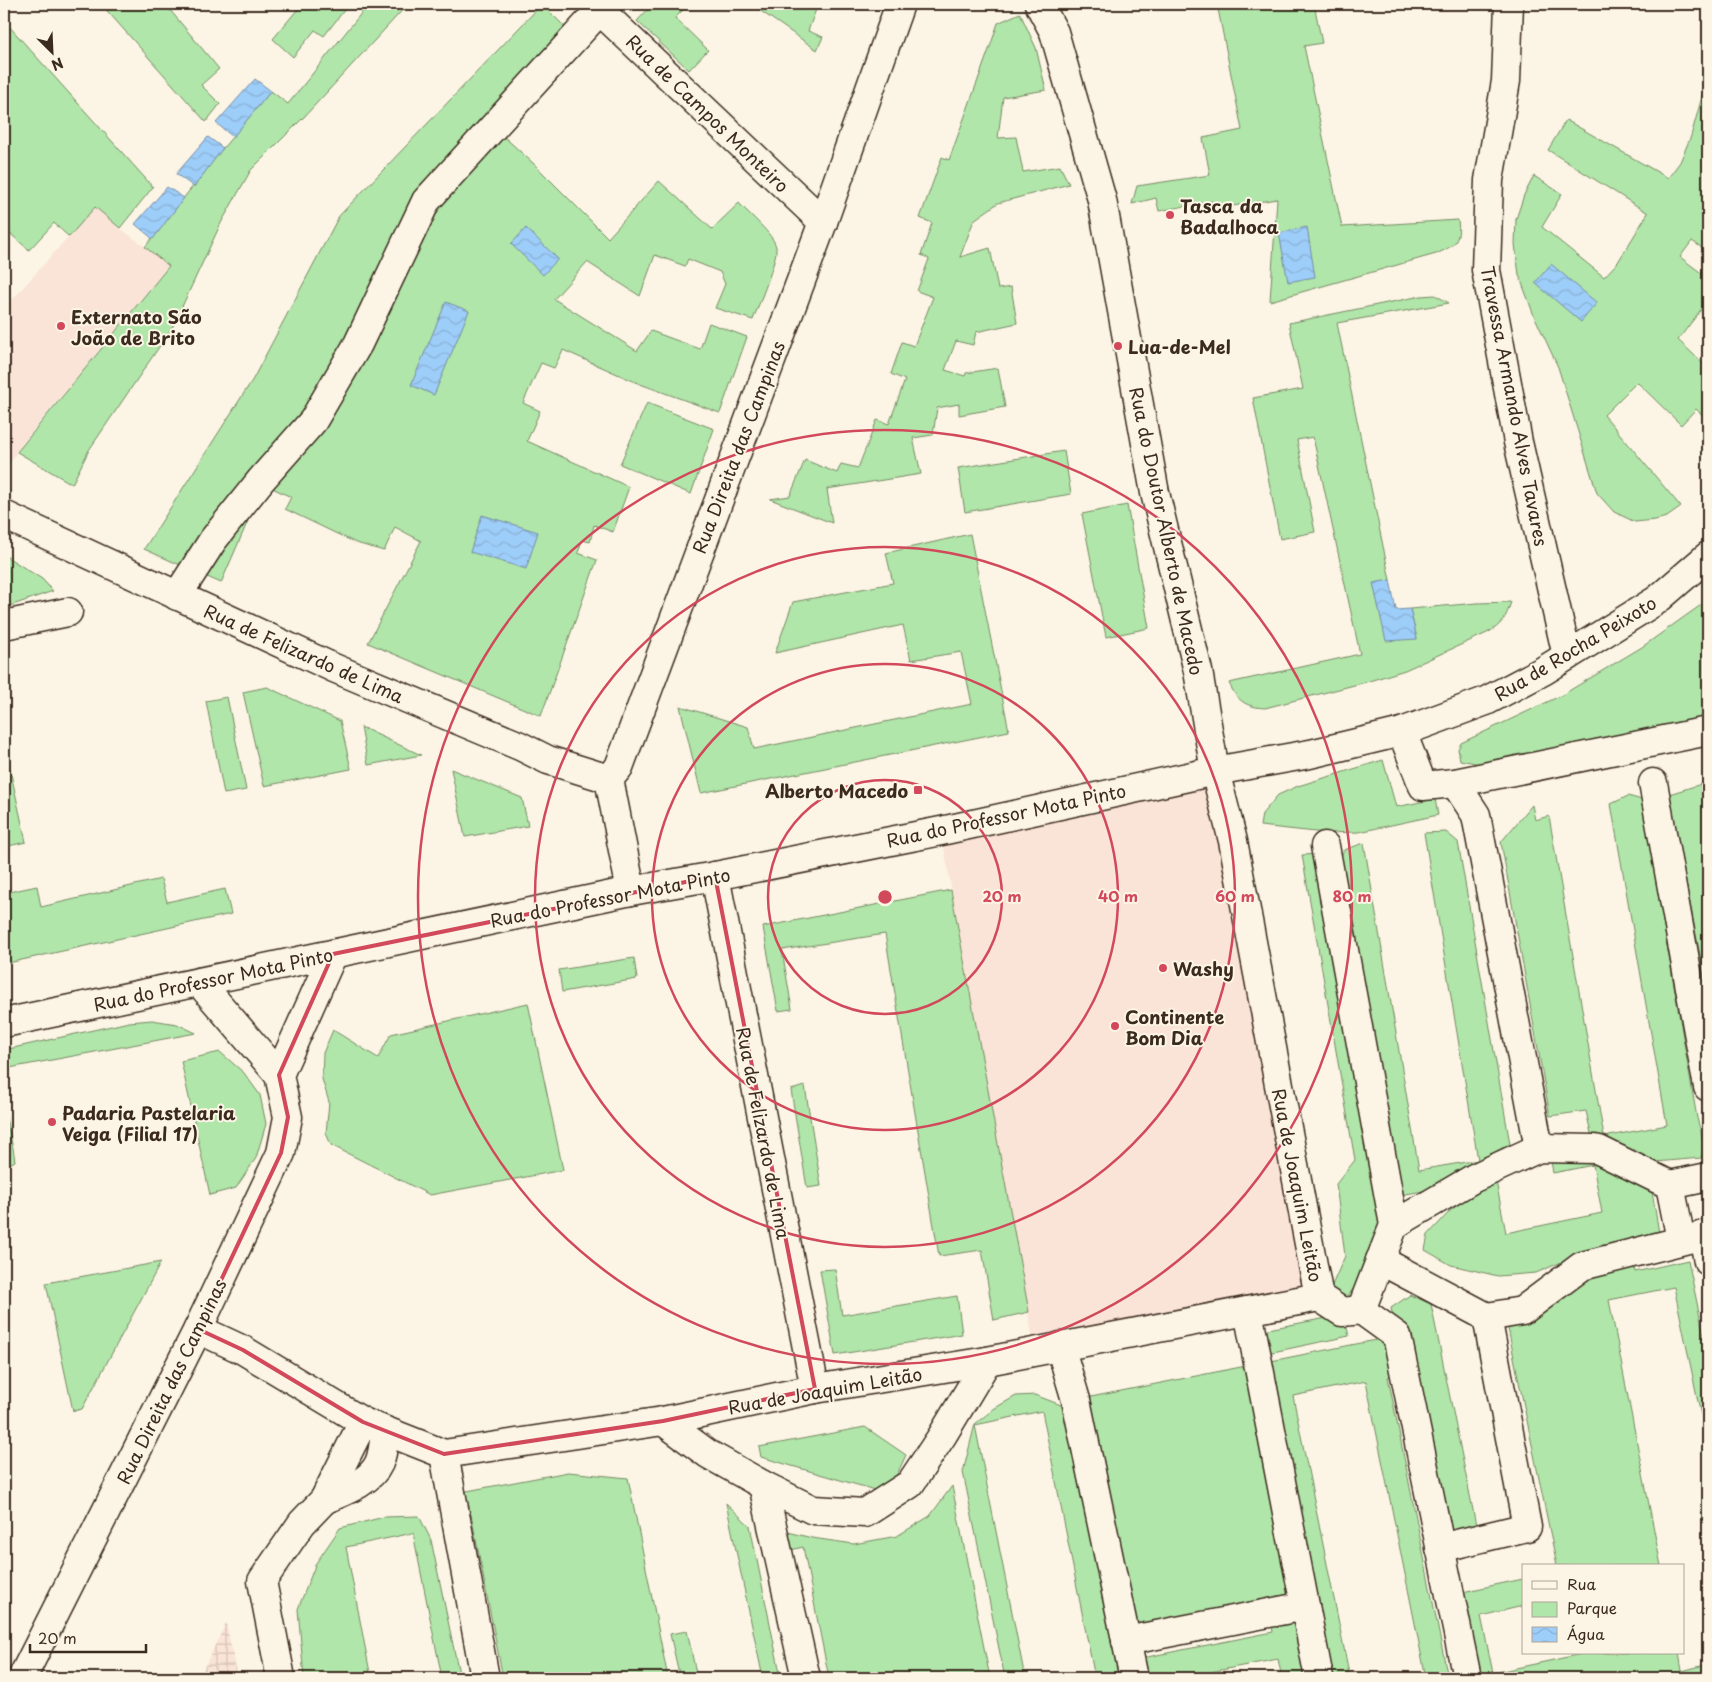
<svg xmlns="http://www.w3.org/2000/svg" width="1712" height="1682" font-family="'Playpen Sans',sans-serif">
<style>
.built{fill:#fae3d7}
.industrial{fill:url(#industrial-grid)}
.green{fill:#b0e6a9;stroke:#768864}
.water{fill:url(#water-waves);stroke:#768ca1}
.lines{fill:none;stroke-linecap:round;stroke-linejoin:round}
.pedestrian-casing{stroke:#3b2a1e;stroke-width:31}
.minor-casing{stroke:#3b2a1e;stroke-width:31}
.tertiary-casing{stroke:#3b2a1e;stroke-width:31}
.pedestrian{stroke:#fcf5e5;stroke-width:28}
.minor{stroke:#fcf5e5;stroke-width:28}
.tertiary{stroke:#fcf5e5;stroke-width:28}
.marked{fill:none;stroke:#d1495b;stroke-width:4;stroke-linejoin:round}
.ring{fill:none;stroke:#d1495b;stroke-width:2.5}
.poi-dot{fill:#d1495b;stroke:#fcf5e5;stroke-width:2}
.labels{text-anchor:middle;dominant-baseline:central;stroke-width:4;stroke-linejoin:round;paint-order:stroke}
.street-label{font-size:18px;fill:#3b2a1e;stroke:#fcf5e5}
.poi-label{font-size:18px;font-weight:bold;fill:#3b2a1e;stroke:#fcf5e5;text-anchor:start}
.centre{fill:#d1495b;stroke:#fcf5e5;stroke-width:2.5}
.ring-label{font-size:15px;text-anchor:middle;font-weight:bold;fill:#d1495b;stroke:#fcf5e5;stroke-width:4;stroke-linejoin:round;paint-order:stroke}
</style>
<defs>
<pattern id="industrial-grid" width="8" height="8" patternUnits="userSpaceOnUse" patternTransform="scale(1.25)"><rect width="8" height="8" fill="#fae3d7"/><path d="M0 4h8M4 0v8" fill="none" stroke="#d7c3b8"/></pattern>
<pattern id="water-waves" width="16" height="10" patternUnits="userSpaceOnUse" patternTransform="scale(1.25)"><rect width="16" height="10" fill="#9dcdf9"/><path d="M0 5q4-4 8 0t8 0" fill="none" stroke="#88b0d5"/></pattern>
</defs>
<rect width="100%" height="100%" fill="#fcf5e5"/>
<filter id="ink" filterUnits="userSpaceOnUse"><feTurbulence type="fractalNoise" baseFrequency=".02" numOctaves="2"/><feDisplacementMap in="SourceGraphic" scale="10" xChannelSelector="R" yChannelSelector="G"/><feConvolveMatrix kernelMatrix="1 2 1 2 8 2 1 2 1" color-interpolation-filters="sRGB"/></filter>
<g filter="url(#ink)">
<g class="built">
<polygon points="95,207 120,228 169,265 22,444 4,472 4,309"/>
<polygon points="1215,771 1319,1297 1035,1351 941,831"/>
</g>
<polygon class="industrial" points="226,1623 238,1678 199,1678"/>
<g class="green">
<polygon points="101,4 165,4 219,69 201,85 220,104 206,122"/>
<polygon points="302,4 349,4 324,36 315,30 293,57 273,39"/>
<polygon points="352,4 408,4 304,117 251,170 221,223 172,328 89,450 72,484 17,452 169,266 145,247 223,148 271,91 288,104 363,11"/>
<path d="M542,4L568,30L501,134L534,164L608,238L659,181L712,229L739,203C748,213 774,235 776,247C778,259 758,306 753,320L715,308L725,284L720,272L688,259L685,266L655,255L640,296L587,262L554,299L637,351L651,331L700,349L709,323L747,337L720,413L640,384L563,350L554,368L541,363L523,403L540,411L527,441L629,487L613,532L594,525L590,542L582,540L578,553L597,560L541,716L368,643L421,541L395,527L384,551L356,543L285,509L291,497L264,484L221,583L144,549L253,379L339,216Z"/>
<polygon points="653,4 689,4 675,18 708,50 689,70 637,21"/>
<polygon points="753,4 818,4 808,31 823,37 817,50 752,5"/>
<path d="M1217,4H1314L1322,43L1304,46L1342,227L1458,220C1461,242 1454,246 1436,254L1270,301L1277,199L1214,209L1212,201L1159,211L1156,198L1132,204L1137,186L1210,175L1203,138L1242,130Z"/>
<polygon points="1020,13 1036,48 1046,90 1003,97 998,138 1016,137 1023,172 1060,166 1069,184 998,203 974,220 960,257 990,248 998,289 1011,287 1017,323 976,332 973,345 956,341 945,370 965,376 966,373 998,368 1005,407 959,415 959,404 937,408 933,435 913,438 921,474 827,489 832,523 770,499 790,496 805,460 837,473 841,464 858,468 877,420 889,424 905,380 891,374 902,342 914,346 933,297 917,291 929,259 921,255 932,223 920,218 942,157 949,160 991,44 998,23"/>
<polygon points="8,25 153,187 120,228 95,207 69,237 54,223 29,250 5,229 4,231 4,28"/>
<polygon points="1708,75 1708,252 1692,241 1680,257 1708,278 1708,304 1706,303 1678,340 1708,368 1708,420 1696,409 1681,425 1637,382 1604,415 1681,507 1667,517 1655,520 1635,522 1614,512 1597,493 1558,367 1533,313 1519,275 1515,244 1516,219 1524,195 1534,176 1562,194 1542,227 1604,277 1618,262 1648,213 1548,150 1566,120 1668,178 1680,162 1691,136"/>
<path d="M1435,295L1449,303L1337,323L1390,580L1374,584L1417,639L1410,609L1477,603L1511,602C1506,618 1502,625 1487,633L1405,670L1366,682L1265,708C1246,707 1237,701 1229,683L1360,654L1313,437L1297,440L1315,532L1280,539L1253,398L1303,389L1289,323L1421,296Z"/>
<polygon points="647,403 714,429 691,494 620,464"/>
<polygon points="1064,451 1071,494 965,512 958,468"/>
<polygon points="1127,505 1149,628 1106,637 1082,514"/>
<polygon points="970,534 1009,731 701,793 680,706 748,727 754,749 972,704 961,652 911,660 903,625 775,653 793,602 893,583 886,553"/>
<polygon points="4,555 42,579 53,591 4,608"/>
<polygon points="1708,600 1708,719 1480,764 1460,760 1458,749 1461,743 1562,695 1642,647"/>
<polygon points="267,687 340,721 351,769 264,786 243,692"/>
<polygon points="227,697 246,790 224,794 206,701"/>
<polygon points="361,727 421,755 368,765"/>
<polygon points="4,742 26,842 4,847"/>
<polygon points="1383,760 1396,807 1435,799 1438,815 1359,832 1325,833 1260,826 1262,814 1278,795 1298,786"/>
<polygon points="451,769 522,798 528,826 465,837"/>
<polygon points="1708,782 1708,997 1669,794"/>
<polygon points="1628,796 1642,800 1697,1118 1705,1146 1701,1158 1655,1162 1604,1137 1592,1138 1586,1111 1550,1116 1501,842 1532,805 1535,820 1549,816 1604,1137 1667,1125 1611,804"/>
<polygon points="1446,832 1458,842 1510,1144 1479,1160 1434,1189 1395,1196 1340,858 1344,850 1364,843 1419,1170 1478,1160 1424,833"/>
<polygon points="1319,854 1382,1235 1357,1285 1343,1301 1329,1292 1345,1256 1336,1184 1355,1160 1302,855"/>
<polygon points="161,879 167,902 225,889 231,914 8,963 4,942 4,893 37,886 41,907"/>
<polygon points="951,890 1029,1312 994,1320 982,1250 939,1256 885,934 782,950 792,1009 778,1011 763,927"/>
<polygon points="634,958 637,979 562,992 559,970"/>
<polygon points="528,1003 563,1170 430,1195 331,1145 326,1133 329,1102 322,1079 323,1053 333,1030 378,1058 391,1034"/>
<polygon points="152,1020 177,1024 196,1033 4,1069 4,1050 129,1022"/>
<polygon points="220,1052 244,1073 260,1095 266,1124 256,1158 236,1188 210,1195 181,1061"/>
<polygon points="805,1086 821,1186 807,1188 791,1090"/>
<polygon points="4,1110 13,1148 15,1161 4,1167"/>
<polygon points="1550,1155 1592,1158 1630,1175 1652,1191 1659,1233 1564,1261 1536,1273 1498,1276 1451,1265 1425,1250 1428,1235 1451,1210 1495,1176 1506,1233 1602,1213 1593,1165 1553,1173"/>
<polygon points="1631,1254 1635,1272 1688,1260 1708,1355 1708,1449 1674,1287 1609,1300 1661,1566 1557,1566 1505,1314"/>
<polygon points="161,1262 82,1409 73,1411 46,1283"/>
<polygon points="835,1269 842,1315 957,1296 962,1334 835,1355 820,1270"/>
<polygon points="1410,1295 1431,1304 1476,1525 1437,1533 1404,1374 1388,1377 1448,1678 1426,1678 1366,1381 1293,1396 1350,1678 1282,1678 1278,1659 1180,1678 1146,1678 1142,1658 1273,1632 1270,1613 1126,1641 1076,1400 1396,1336 1391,1308"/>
<polygon points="1332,1317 1346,1324 1349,1336 1268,1353 1263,1330"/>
<polygon points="1035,1395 1066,1407 1119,1678 1095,1678 1042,1411 975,1425 1025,1678 1005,1678 963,1472 975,1424 995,1408 1016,1396"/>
<polygon points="865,1427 906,1455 893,1483 878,1491 761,1457 759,1447"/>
<polygon points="568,1472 628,1478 668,1678 503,1678 471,1514 455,1517 451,1494"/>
<polygon points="952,1486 990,1678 949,1678 948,1673 924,1678 829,1678 803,1547 791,1550 788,1532 812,1538 854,1544 897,1536 930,1516"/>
<polygon points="726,1503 750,1526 781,1678 763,1678"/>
<polygon points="419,1516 431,1540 460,1678 442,1678 413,1533 346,1547 371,1678 304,1678 298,1609 316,1563 340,1528 384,1517"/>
<polygon points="1523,1579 1523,1606 1481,1616 1493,1673 1586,1653 1679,1653 1682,1671 1708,1664 1708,1678 1471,1678 1453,1594"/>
<polygon points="687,1631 697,1678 680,1678 670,1634"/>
</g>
<g class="water">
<polygon points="255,79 271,91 233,137 216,123"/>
<polygon points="208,137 223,148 194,187 176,174"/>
<polygon points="167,187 184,198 153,239 135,224"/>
<polygon points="1307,227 1315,277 1288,282 1279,233"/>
<polygon points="526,228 558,259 543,275 511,244"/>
<polygon points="1551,264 1597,303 1581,322 1535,283"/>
<polygon points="446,302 469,311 434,395 411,385"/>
<polygon points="482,515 538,532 526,569 470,552"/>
<polygon points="1390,580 1396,610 1410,609 1417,639 1386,641 1373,583"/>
</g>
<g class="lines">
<defs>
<polyline id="pedestrian" points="177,596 213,540 261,480 313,421 358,344 426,201 600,10"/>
<g id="minor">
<polyline points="593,4 823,222"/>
<polyline points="1509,4 1506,81 1489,180 1486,270 1518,442 1567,656"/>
<polyline points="4,515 334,668 520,746 548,760 609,779"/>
<polyline points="4,625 68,612"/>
<polyline points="1402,732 1423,786 1455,783 1708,731"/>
<polyline points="1455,783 1476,815 1539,1148"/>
<polyline points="1653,783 1708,1087"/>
<polyline points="1325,846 1394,1225 1361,1310"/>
<polyline points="715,876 815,1389"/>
<polyline points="631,891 609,779 619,767 823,222 900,4"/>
<polyline points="279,1075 333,954"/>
<polyline points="1670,1185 1708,1177"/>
<polyline points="1394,1225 1474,1178 1539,1148 1594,1149 1599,1150 1670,1185 1681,1240"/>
<polyline points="1703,1235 1708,1261"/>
<polyline points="1380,1260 1487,1317 1522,1311 1582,1266 1708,1234"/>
<polyline points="1319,1297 1342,1312 1361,1310 1397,1336 1467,1678"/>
<polyline points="1248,1311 1319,1678"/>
<polyline points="198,1329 243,1350 363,1422 444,1454 663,1421 815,1389 987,1361 1319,1297 1233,841 1215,771 1198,671 1155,493 1102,200 1054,32 1039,4"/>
<polyline points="1060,1346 1076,1400 1134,1678"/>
<polyline points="663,1421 708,1454 763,1485 813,1510 865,1513 910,1484 942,1436 987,1361"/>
<polyline points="444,1454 485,1678"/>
<polyline points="763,1485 806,1678"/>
<path d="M324,1500C342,1492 370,1483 379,1463C383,1454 384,1441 385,1432"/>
<polyline points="1440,1548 1527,1527 1487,1317"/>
<polyline points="1126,1641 1305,1606"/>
<polyline points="22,1678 198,1329 281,1153 288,1117 279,1075 199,982"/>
<polyline points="281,1678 262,1581 302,1523 324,1500 363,1422"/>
</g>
<polyline id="tertiary" points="4,1023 631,891 715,876 941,831 1215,771 1310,754 1402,732 1486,701 1543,671 1657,600 1708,556"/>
</defs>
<use href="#pedestrian" class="pedestrian-casing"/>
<use href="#minor" class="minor-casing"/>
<use href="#tertiary" class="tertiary-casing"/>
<use href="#pedestrian" class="pedestrian"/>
<use href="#minor" class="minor"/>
<use href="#tertiary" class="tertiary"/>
</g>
</g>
<path class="marked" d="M715,876L815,1389L663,1421L444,1454L363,1422L243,1350L198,1329L281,1153L288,1117L279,1075L333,954Z"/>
<g class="ring">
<circle cx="885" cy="897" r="117"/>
<circle cx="885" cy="897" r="233"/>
<circle cx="885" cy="897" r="350"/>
<circle cx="885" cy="897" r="467"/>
</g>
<g class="poi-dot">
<circle cx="1170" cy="215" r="5"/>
<circle cx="61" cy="326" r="5"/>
<circle cx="1118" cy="346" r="5"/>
<rect x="913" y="785" width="10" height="10" rx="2.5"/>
<circle cx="1163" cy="968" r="5"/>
<circle cx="1115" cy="1026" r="5"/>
<circle cx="52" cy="1122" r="5"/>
</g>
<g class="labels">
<g class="street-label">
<text transform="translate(708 113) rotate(44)">Rua de Campos Monteiro</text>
<text transform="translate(1515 406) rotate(79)">Travessa Armando Alves Tavares</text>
<text transform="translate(738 447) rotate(-69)">Rua Direita das Campinas</text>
<text transform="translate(1167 531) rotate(78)">Rua do Doutor Alberto de Macedo</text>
<text transform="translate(1575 648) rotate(-31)">Rua de Rocha Peixoto</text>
<text transform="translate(304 653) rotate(24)">Rua de Felizardo de Lima</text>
<text transform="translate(1006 815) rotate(-12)">Rua do Professor Mota Pinto</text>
<text transform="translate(610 897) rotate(-11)">Rua do Professor Mota Pinto</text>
<text transform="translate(213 979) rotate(-12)">Rua do Professor Mota Pinto</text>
<text transform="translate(764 1133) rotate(79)">Rua de Felizardo de Lima</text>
<text transform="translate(1298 1185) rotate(79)">Rua de Joaquim Leitão</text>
<text transform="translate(171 1381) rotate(-64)">Rua Direita das Campinas</text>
<text transform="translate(825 1390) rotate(-10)">Rua de Joaquim Leitão</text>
</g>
<g class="poi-label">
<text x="1180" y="205">Tasca da<tspan x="1180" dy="21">Badalhoca</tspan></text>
<text x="71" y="316">Externato São<tspan x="71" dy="21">João de Brito</tspan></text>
<text x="1128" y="346">Lua-de-Mel</text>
<text x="908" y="790" text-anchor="end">Alberto Macedo</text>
<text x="1173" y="968">Washy</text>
<text x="1125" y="1016">Continente<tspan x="1125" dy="21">Bom Dia</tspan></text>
<text x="62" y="1112">Padaria Pastelaria<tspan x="62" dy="21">Veiga (Filial 17)</tspan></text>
</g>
</g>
<circle cx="885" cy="897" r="8" class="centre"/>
<g class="ring-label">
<text x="1002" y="902">20 m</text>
<text x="1118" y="902">40 m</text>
<text x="1235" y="902">60 m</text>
<text x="1352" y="902">80 m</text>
</g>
<rect width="1712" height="1682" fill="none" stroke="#fcf5e5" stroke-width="20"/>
<rect x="10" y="10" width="1692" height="1662" fill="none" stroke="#3b2a1e" stroke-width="2" filter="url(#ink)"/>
<rect x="1522" y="1564" width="162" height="90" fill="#fcf5e5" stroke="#afa495"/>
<rect x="1532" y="1581" width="25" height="8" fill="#fcf5e5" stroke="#afa495"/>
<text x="1567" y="1590" font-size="15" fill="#3b2a1e">Rua</text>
<rect x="1532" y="1602" width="25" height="15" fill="#b0e6a9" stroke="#afa495"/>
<text x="1567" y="1614" font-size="15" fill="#3b2a1e">Parque</text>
<rect x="1532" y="1627" width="25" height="15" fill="url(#water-waves)" stroke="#afa495"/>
<text x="1567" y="1640" font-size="15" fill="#3b2a1e">Água</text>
<g transform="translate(52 52) rotate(156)" stroke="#fcf5e5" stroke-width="4" paint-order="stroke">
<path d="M0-4L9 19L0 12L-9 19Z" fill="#3b2a1e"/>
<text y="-8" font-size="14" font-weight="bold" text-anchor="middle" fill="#3b2a1e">N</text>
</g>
<path d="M30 1644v8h116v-8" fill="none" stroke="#3b2a1e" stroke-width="2.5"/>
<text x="38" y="1644" font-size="15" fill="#3b2a1e" stroke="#fcf5e5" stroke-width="4" paint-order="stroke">20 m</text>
</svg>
